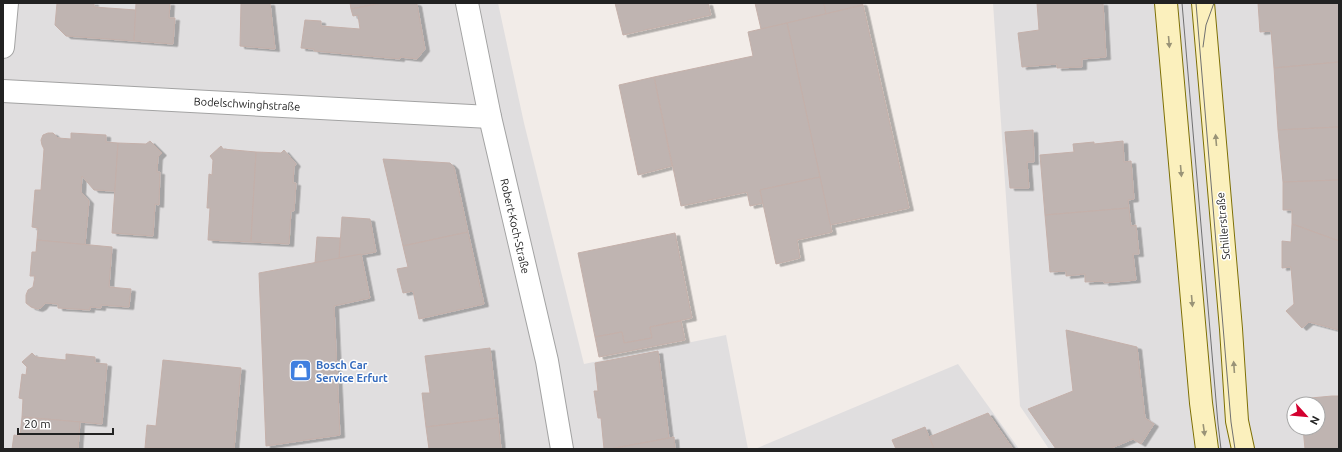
<svg xmlns="http://www.w3.org/2000/svg" width="1342" height="452" font-family="Ubuntu,sans-serif">
<style>
.residential{fill:#e0dedf;fill-rule:evenodd}
.building{fill:#bfb4b1;stroke:#c4b0aa;filter:url(#shadow)}
.lines{fill:none;stroke-linecap:round;stroke-linejoin:round}
.street-casing{stroke:#a3a3a3;stroke-width:24}
.secondary-casing{stroke:#7d6f04;stroke-width:24}
.street{stroke:#fff;stroke-width:22}
.secondary{stroke:#fbf0bd;stroke-width:22}
.tram{stroke:#707070;stroke-width:1}
.oneway{fill:#999377}
.labels{text-anchor:middle;dominant-baseline:central;stroke-width:3;stroke-linejoin:round;paint-order:stroke}
.street-label{font-size:11px;fill:#222;stroke:#fff}
.shop-label{font-size:11px;font-weight:bold;fill:#366cbe;stroke:#fff;text-anchor:start}
</style>
<defs>
<filter id="shadow"><feDropShadow dx="4.5" dy="2.5" stdDeviation="0" flood-color="#0004"/></filter>
</defs>
<rect width="100%" height="100%" fill="#f2ece8"/>
<g class="residential">
<polygon points="3,3 498,3 524,123 584,364 726,335 748,449 3,449"/>
<path d="M993,3H1339V449H1049L1020,406ZM1294,404H1318V428H1294Z"/>
<polygon points="958,364 1019,449 755,449"/>
</g>
<g class="building">
<polygon points="57,3 94,3 94,7 136,10 134,41 66,36 55,25"/>
<polygon points="136,3 170,3 169,18 175,18 173,44 134,41"/>
<polygon points="241,3 270,3 275,49 240,46"/>
<polygon points="350,3 382,3 351,9"/>
<polygon points="382,3 415,3 417,4 425,49 417,59 400,57 400,59 314,51 314,49 301,48 305,20 321,21 321,26 360,29 358,15 353,16 351,9"/>
<polygon points="615,3 708,3 711,15 623,35"/>
<polygon points="755,3 824,3 826,14 761,29"/>
<polygon points="824,3 862,3 863,5 826,14"/>
<polygon points="1037,3 1103,3 1106,57 1082,59 1082,67 1057,68 1057,64 1022,67 1018,33 1039,30"/>
<polygon points="1258,3 1339,3 1339,62 1274,68 1271,31 1260,32"/>
<polygon points="863,5 909,208 830,225 787,23"/>
<polygon points="787,23 820,177 760,190 763,203 750,206 747,192 681,206 654,77 753,56 748,32"/>
<polygon points="1339,62 1339,127 1278,130 1274,68"/>
<polygon points="654,77 672,166 638,175 619,85"/>
<polygon points="1339,127 1339,180 1283,182 1278,130"/>
<polygon points="1033,130 1034,162 1027,162 1029,188 1010,188 1005,132"/>
<polygon points="48,133 53,133 58,138 71,139 71,133 106,135 106,142 118,143 115,191 94,190 82,176 81,192 89,201 85,245 37,240 38,228 32,227 35,190 41,190 44,149 42,145 41,140 43,135"/>
<polygon points="150,141 162,153 158,157 157,172 160,172 159,205 155,204 153,236 112,233 118,143 146,144"/>
<polygon points="1123,141 1124,162 1131,161 1134,199 1128,200 1129,208 1045,215 1040,155 1074,152 1073,144 1094,142 1094,144"/>
<polygon points="221,146 223,149 256,152 251,242 208,240 210,208 207,208 209,174 212,175 213,160 210,156"/>
<polygon points="284,150 296,164 294,167 293,183 296,183 294,211 291,211 289,244 251,242 256,152 281,153"/>
<polygon points="383,159 450,163 454,167 468,232 403,246"/>
<polygon points="820,177 832,232 797,240 800,258 776,264 760,190"/>
<polygon points="1339,180 1339,241 1292,224 1292,210 1283,210 1283,182"/>
<polygon points="1129,208 1131,226 1136,225 1139,254 1133,254 1136,280 1104,283 1104,281 1085,282 1085,274 1066,276 1066,271 1050,272 1045,215"/>
<polygon points="342,217 370,219 376,252 339,259"/>
<polygon points="1292,224 1339,241 1339,330 1309,322 1302,328 1286,311 1294,304 1291,267 1282,268 1282,241 1291,242"/>
<polygon points="468,232 484,304 419,319 413,291 403,293 397,269 408,267 403,246"/>
<polygon points="675,233 692,318 650,327 652,338 624,343 622,332 595,337 578,253"/>
<polygon points="317,237 340,238 339,259 315,263"/>
<polygon points="37,240 112,247 109,287 131,289 129,307 101,305 101,308 90,307 90,310 58,308 58,304 45,303 42,307 38,309 31,307 26,303 26,295 28,290 33,287 35,276 30,276 32,252 36,252"/>
<polygon points="361,254 370,298 334,306 340,435 266,446 259,273"/>
<polygon points="681,321 685,340 599,357 595,337 622,332 624,343 652,338 650,327"/>
<polygon points="1066,330 1137,347 1145,418 1154,424 1141,444 1133,439 1109,449 1056,449 1028,409 1073,391"/>
<polygon points="490,348 498,418 426,427 422,393 430,393 425,356"/>
<polygon points="658,351 669,438 610,449 604,449 601,418 598,418 594,391 598,391 595,363"/>
<polygon points="32,353 36,357 66,360 66,354 95,357 95,363 107,364 102,424 22,417 23,399 19,398 22,374 26,375 27,367 22,362"/>
<polygon points="163,360 241,368 234,449 145,448 147,425 156,426"/>
<polygon points="1332,396 1339,396 1339,449 1305,449 1303,428 1318,428 1318,404 1300,404 1300,399"/>
<polygon points="988,413 1013,449 934,449 929,437"/>
<polygon points="22,417 80,422 78,449 12,449 14,435 20,436"/>
<polygon points="498,418 501,449 429,449 426,427"/>
<polygon points="925,427 934,449 896,449 892,440"/>
<polygon points="674,437 675,449 610,449 669,438"/>
</g>
<g class="lines">
<defs>
<g id="street">
<polyline points="467,3 490,117 547,361 562,449"/>
<polyline points="3,47 7,3"/>
<polyline points="3,91 490,117"/>
</g>
<g id="secondary">
<polyline points="1166,3 1201,403 1207,449"/>
<polyline points="1203,3 1231,329 1237,421 1243,449"/>
</g>
</defs>
<use href="#street" class="street-casing"/>
<use href="#secondary" class="secondary-casing"/>
<use href="#street" class="street"/>
<use href="#secondary" class="secondary"/>
<g class="tram">
<polyline points="1182,3 1218,424 1221,449"/>
<polyline points="1196,3 1231,422 1235,449"/>
<polyline points="1203,47 1206,25 1214,3"/>
</g>
</g>
<defs><path id="oneway-solid" d="M-6-.8H1V-3.2L6.5 0L1 3.2V.8H-6Z"/></defs>
<g class="oneway">
<use href="#oneway-solid" transform="translate(1169 42) rotate(85)"/>
<use href="#oneway-solid" transform="translate(1216 140) rotate(-95)"/>
<use href="#oneway-solid" transform="translate(1181 171) rotate(85)"/>
<use href="#oneway-solid" transform="translate(1192 301) rotate(85)"/>
<use href="#oneway-solid" transform="translate(1234 367) rotate(-94)"/>
<use href="#oneway-solid" transform="translate(1204 430) rotate(82)"/>
</g>
<defs>
<symbol id="shop-square" viewBox="-11 -11 22 22"><rect x="-9" y="-9" width="18" height="18" rx="4" fill="#3f7fe0" stroke="#fff"/><path d="M-5-2.5h2.3a2.7 3.5 0 0 1 5.4 0H5L5.5 6h-11ZM-1.5-2.5h3a1.5 2.3 0 0 0-3 0Z" fill="#fff"/></symbol>
</defs>
<g fill-rule="evenodd">
<use href="#shop-square" x="288" y="358" width="25" height="25"/>
</g>
<g class="labels">
<g class="street-label">
<text transform="translate(247 104) rotate(3)">Bodelschwinghstraße</text>
<text transform="translate(515 226) rotate(77)">Robert-Koch-Straße</text>
<text transform="translate(1223 226) rotate(-95)">Schillerstraße</text>
</g>
<g class="shop-label">
<text x="316" y="365">Bosch Car<tspan x="316" dy="13">Service Erfurt</tspan></text>
</g>
</g>
<rect width="1342" height="452" fill="none" stroke="#222222" stroke-width="8"/>
<g transform="translate(1306 416) rotate(117)"><circle r="19" fill="#ffffff" stroke="#a7a7a7"/>
<path d="M0-3L7 15L0 10L-7 15Z" fill="#d3002f"/>
<text y="-6" font-size="11" font-weight="bold" text-anchor="middle" fill="#222222">N</text>
</g>
<path d="M18 428v6h95v-6" fill="none" stroke="#222222" stroke-width="2"/>
<text x="24" y="428" font-size="12" fill="#222222" stroke="#ffffff" stroke-width="3" paint-order="stroke">20 m</text>
</svg>
